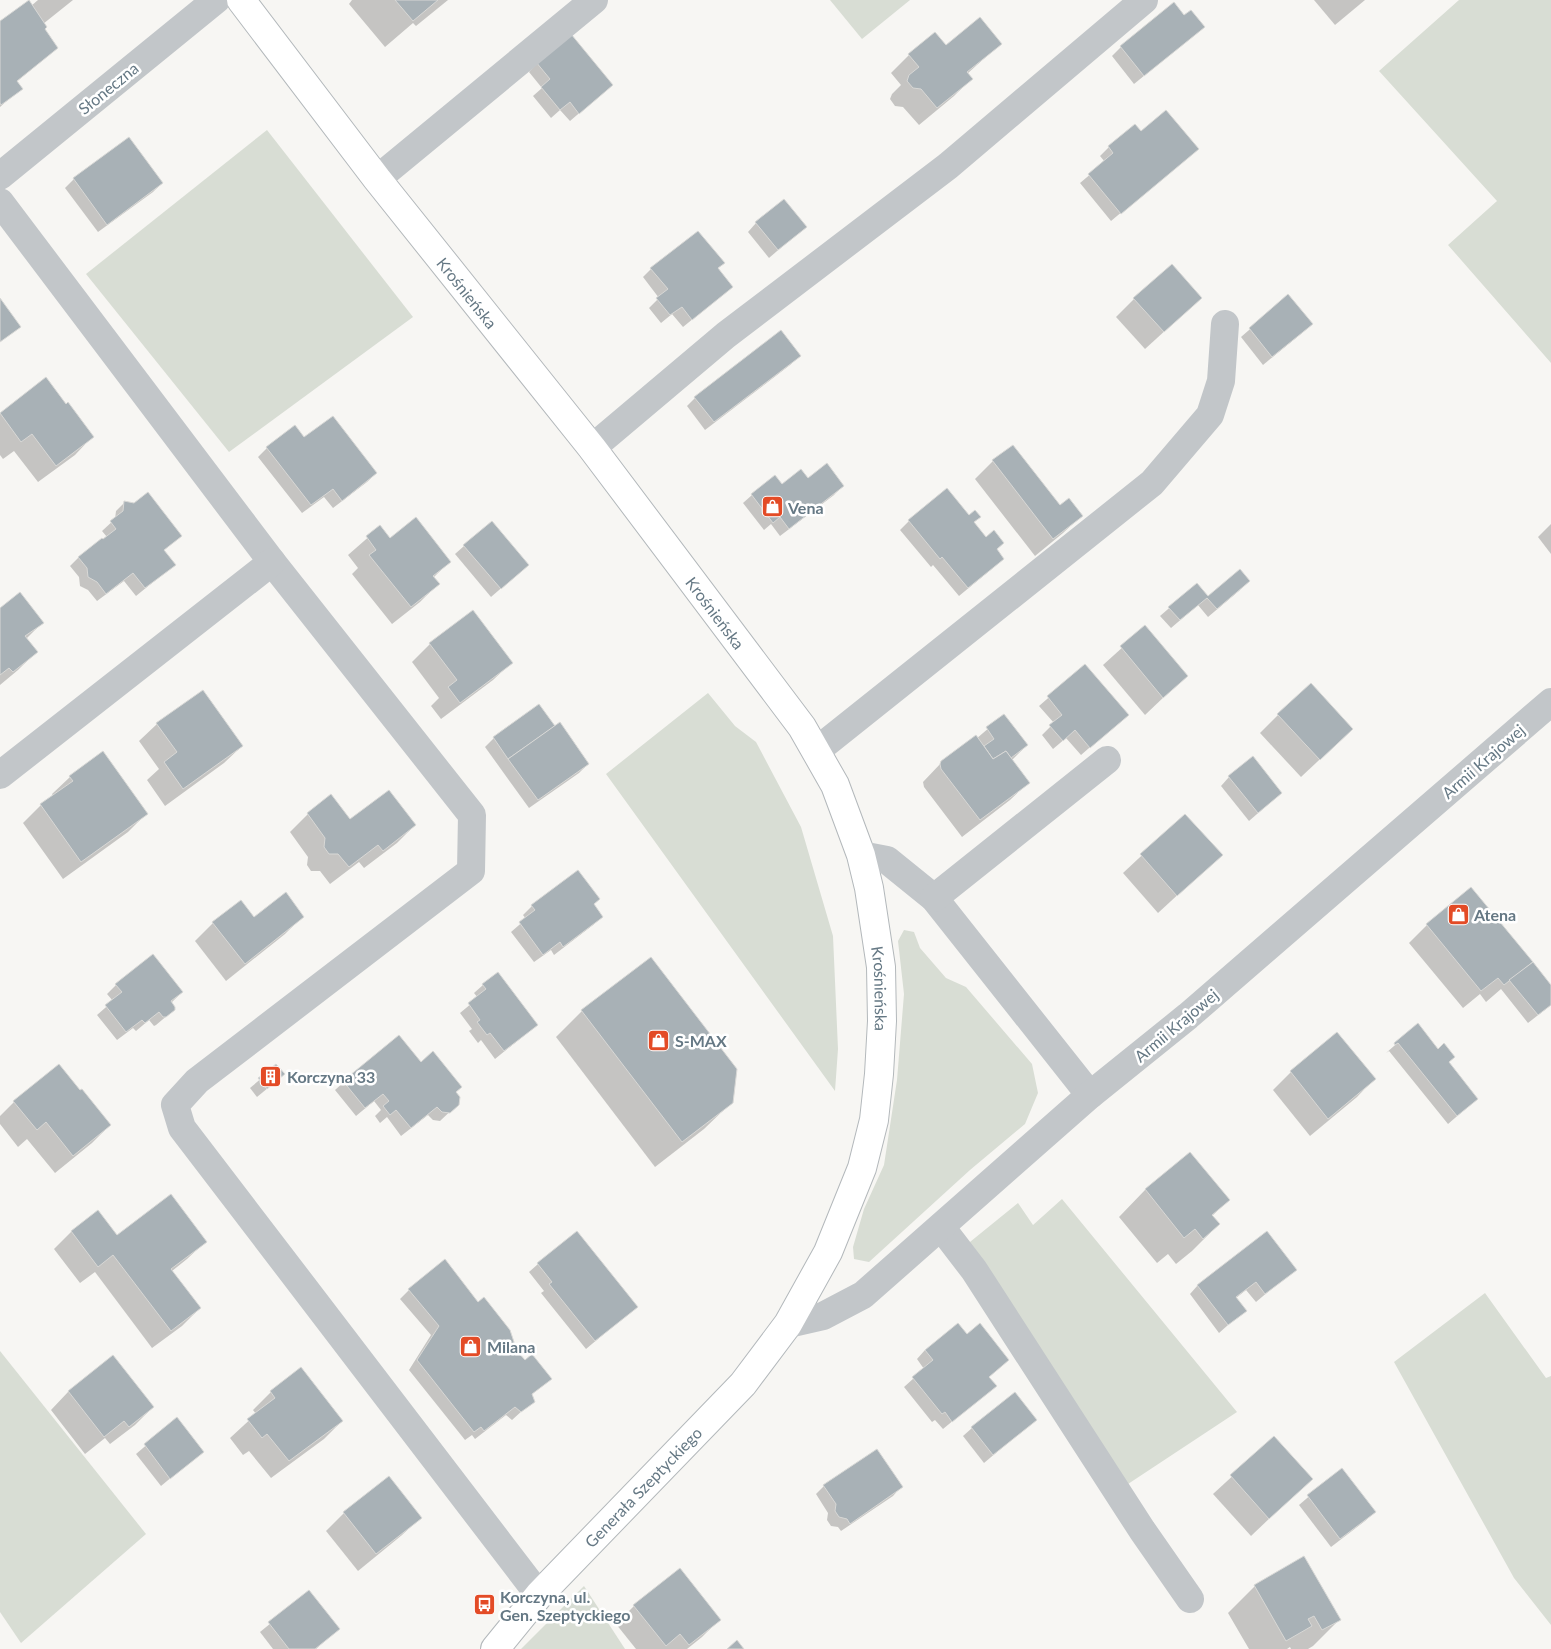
<svg xmlns="http://www.w3.org/2000/svg" width="1551" height="1649" font-family="Lato,sans-serif">
<style>
.green{fill:#d8ddd4}
.shadow{fill:#0003}
.building{fill:#a8b1b6;stroke:#d8d8d6}
.lines{fill:none;stroke-linecap:round;stroke-linejoin:round}
.major-casing{stroke:#b3b8bb;stroke-width:30}
.minor{stroke:#c2c6c9;stroke-width:28}
.major{stroke:#fff;stroke-width:28}
.labels{text-anchor:middle;dominant-baseline:central;stroke-width:5;stroke-linejoin:round;paint-order:stroke}
.street-label{font-size:16px;fill:#657884;stroke:#fff}
.poi-label{font-size:16px;font-weight:bold;fill:#657884;stroke:#fff;text-anchor:start}
</style>
<rect width="100%" height="100%" fill="#f7f6f3"/>
<g class="green">
<polygon points="830,0 910,0 862,39"/>
<polygon points="1459,0 1551,0 1551,363 1448,245 1497,201 1379,71"/>
<polygon points="267,130 413,317 229,452 86,274"/>
<polygon points="708,693 735,726 756,742 801,827 833,936 838,1049 835,1091 606,774"/>
<polygon points="904,930 914,932 920,948 946,978 966,987 1032,1064 1038,1093 1025,1124 970,1170 869,1262 854,1259 853,1247 864,1209 884,1165 897,1080 904,994 898,941"/>
<polygon points="1062,1199 1237,1412 1128,1484 965,1246 1018,1203 1033,1225"/>
<polygon points="1485,1293 1546,1378 1551,1376 1551,1625 1514,1578 1394,1362"/>
<polygon points="0,1351 146,1534 21,1643 0,1612"/>
<polygon points="584,1586 625,1649 521,1649"/>
</g>
<g class="shadow">
<polygon points="38,0 73,0 43,24 44,29 57,48 16,82 21,88 0,107 0,23 31,6"/>
<polygon points="352,0 448,0 416,26 413,23 385,47 349,4"/>
<polygon points="1314,0 1365,0 1335,25"/>
<polygon points="1194,35 1134,84 1112,56 1121,47"/>
<polygon points="1000,44 967,74 971,79 954,96 919,125 903,107 895,106 890,99 892,94 901,85 891,73 909,55 946,47"/>
<polygon points="537,63 612,85 570,121 560,110 551,118 533,96 542,88 529,72"/>
<polygon points="1140,133 1197,149 1111,221 1080,183 1105,162 1100,156 1109,147"/>
<polygon points="129,139 162,183 153,192 98,232 65,188 74,179"/>
<polygon points="756,223 805,227 769,258 748,232"/>
<polygon points="651,269 717,269 732,287 683,327 672,314 661,323 649,308 659,298 643,277"/>
<polygon points="1288,296 1302,333 1263,365 1241,337"/>
<polygon points="1201,298 1145,349 1116,317 1134,299"/>
<polygon points="799,356 790,365 705,430 687,406 695,398"/>
<polygon points="46,379 92,437 75,455 38,482 14,451 3,459 0,455 0,414"/>
<polygon points="304,439 376,473 367,482 333,508 324,497 302,513 258,457 267,448"/>
<polygon points="1013,446 1060,507 1081,516 1063,533 1035,556 975,479 993,461"/>
<polygon points="808,480 842,486 834,495 780,536 771,524 764,530 743,503 752,495 782,485"/>
<polygon points="124,503 180,536 163,551 174,565 136,596 124,581 97,601 88,590 80,586 79,577 70,566 79,557 107,537 102,531 115,519 116,511"/>
<polygon points="979,517 973,523 995,549 994,567 959,596 933,565 931,567 900,530 909,521"/>
<polygon points="1551,524 1551,554 1538,537"/>
<polygon points="380,527 390,540 449,562 433,578 438,584 420,602 392,624 352,574 358,568 348,555"/>
<polygon points="464,546 528,565 491,597 455,554"/>
<polygon points="1197,584 1208,598 1240,590 1208,617 1198,605 1171,628 1160,616"/>
<polygon points="0,609 42,623 26,639 36,652 18,670 0,685"/>
<polygon points="473,612 511,663 493,680 441,719 431,706 439,698 412,662 430,644"/>
<polygon points="1145,627 1186,676 1145,715 1103,665"/>
<polygon points="1085,666 1127,715 1081,755 1066,738 1053,749 1042,735 1054,723 1039,706"/>
<polygon points="1004,715 1027,745 1012,760 1028,783 1010,800 962,837 924,787 923,782 942,762 976,739"/>
<polygon points="1278,715 1333,747 1301,777 1260,733"/>
<polygon points="157,724 242,746 224,763 165,806 147,780 159,769 139,741"/>
<polygon points="554,728 588,764 579,773 529,808 485,747 494,738"/>
<polygon points="70,777 146,814 128,832 63,879 23,823 41,805 53,796 52,794"/>
<polygon points="1229,777 1281,793 1249,821 1221,786"/>
<polygon points="331,796 350,821 415,825 397,843 364,868 359,862 330,884 320,871 311,871 307,865 308,857 290,832 308,814"/>
<polygon points="1185,815 1221,855 1158,913 1123,873"/>
<polygon points="532,906 602,917 593,925 554,955 551,950 534,962 511,932 526,919 523,915"/>
<polygon points="303,916 285,934 226,981 195,941 213,923 254,919"/>
<polygon points="1427,925 1551,987 1551,1005 1528,1023 1501,989 1486,1002 1480,994 1463,1008 1409,943"/>
<polygon points="116,985 182,992 171,1003 174,1010 156,1025 154,1026 149,1020 136,1031 133,1028 117,1040 97,1015 113,1001 107,994"/>
<polygon points="483,985 537,1025 495,1059 481,1040 478,1043 469,1031 472,1029 460,1013 478,998 474,993"/>
<polygon points="582,1011 732,1102 704,1129 655,1167 556,1037"/>
<polygon points="1418,1025 1477,1099 1448,1124 1389,1051 1386,1053"/>
<polygon points="1337,1033 1374,1079 1357,1097 1310,1136 1273,1090 1291,1072"/>
<polygon points="420,1063 455,1092 458,1104 440,1121 433,1120 428,1115 401,1136 387,1117 380,1123 375,1116 381,1110 374,1101 356,1116 335,1090 344,1082"/>
<polygon points="276,1066 274,1083 257,1097 250,1088"/>
<polygon points="80,1092 110,1125 92,1143 55,1173 27,1139 18,1147 0,1124 0,1116 14,1102"/>
<polygon points="1190,1154 1228,1200 1212,1216 1219,1224 1192,1251 1176,1264 1168,1254 1157,1263 1119,1217 1145,1190"/>
<polygon points="72,1231 117,1237 205,1242 187,1259 172,1271 200,1308 182,1326 152,1348 95,1272 80,1283 54,1249"/>
<polygon points="538,1264 636,1307 586,1349 541,1293 544,1291 529,1272"/>
<polygon points="1295,1269 1256,1302 1246,1290 1236,1298 1245,1310 1219,1333 1190,1294 1198,1285"/>
<polygon points="409,1290 516,1351 525,1362 550,1379 531,1395 533,1401 512,1420 506,1415 475,1439 472,1435 465,1440 409,1370 431,1335 400,1299"/>
<polygon points="966,1336 1008,1360 988,1377 995,1386 943,1429 935,1420 932,1422 904,1387 924,1369 917,1359 925,1350"/>
<polygon points="113,1357 153,1407 135,1425 110,1444 105,1438 85,1454 51,1410 68,1392"/>
<polygon points="301,1368 342,1421 324,1439 271,1478 249,1451 243,1455 230,1438 256,1414 253,1410 271,1392"/>
<polygon points="177,1419 202,1452 161,1486 136,1454"/>
<polygon points="1035,1420 984,1463 963,1436 972,1428"/>
<polygon points="1274,1438 1311,1479 1251,1536 1213,1494"/>
<polygon points="1341,1469 1374,1512 1365,1521 1331,1547 1299,1505"/>
<polygon points="824,1486 901,1487 893,1496 841,1531 838,1527 831,1526 827,1520 828,1513 816,1494"/>
<polygon points="344,1513 420,1518 402,1535 358,1571 326,1531"/>
<polygon points="1255,1586 1339,1620 1313,1646 1308,1649 1291,1649 1290,1647 1287,1649 1249,1649 1228,1613"/>
<polygon points="309,1592 338,1629 316,1649 273,1649 260,1632"/>
<polygon points="634,1606 719,1620 702,1637 687,1649 636,1649 616,1624"/>
</g>
<g class="building">
<polygon points="29,0 47,27 45,29 58,48 17,81 23,89 1,105 0,103 0,21"/>
<polygon points="395,0 438,0 413,21"/>
<polygon points="1174,2 1184,15 1191,10 1205,27 1144,76 1120,46"/>
<polygon points="980,17 1002,44 967,72 973,79 937,108 921,89 913,88 907,81 909,75 919,67 908,54 935,32 946,45"/>
<polygon points="571,34 613,85 579,114 570,102 560,110 541,87 550,79 536,62"/>
<polygon points="1166,110 1199,149 1121,214 1088,174 1113,153 1108,146 1135,124 1141,131"/>
<polygon points="129,137 163,183 107,225 73,178"/>
<polygon points="784,199 807,227 778,250 755,222"/>
<polygon points="698,231 725,263 718,268 733,287 692,320 682,307 670,315 656,298 668,289 650,268"/>
<polygon points="1172,264 1202,298 1164,332 1133,298"/>
<polygon points="1288,294 1313,324 1272,357 1249,328"/>
<polygon points="0,298 21,327 0,342"/>
<polygon points="781,330 801,356 714,422 694,397"/>
<polygon points="46,377 66,404 68,402 94,437 56,466 32,434 21,442 0,413"/>
<polygon points="333,416 377,473 342,501 333,489 311,505 266,447 295,425 304,437"/>
<polygon points="1013,445 1060,505 1069,498 1083,516 1053,539 992,460"/>
<polygon points="827,463 844,486 789,529 780,517 773,523 751,494 775,475 782,484 801,469 808,478"/>
<polygon points="947,488 969,515 975,510 981,517 974,522 986,537 994,530 1004,543 997,549 1004,559 968,588 942,557 940,559 908,520"/>
<polygon points="148,492 182,536 164,550 176,565 145,588 133,573 106,594 97,582 88,577 87,568 78,557 102,538 103,539 116,529 110,521 123,511 124,501 134,503"/>
<polygon points="416,517 451,562 433,576 440,584 411,607 369,555 376,550 366,536 380,525 390,538"/>
<polygon points="492,521 529,565 501,589 463,545"/>
<polygon points="1240,569 1250,581 1217,609 1207,598 1180,620 1168,607 1197,583 1208,596"/>
<polygon points="20,592 44,623 25,636 38,652 13,672 9,668 0,675 0,608"/>
<polygon points="473,610 513,663 460,703 448,687 457,680 429,643"/>
<polygon points="1145,625 1188,676 1163,698 1120,646"/>
<polygon points="1085,664 1129,715 1090,748 1075,730 1063,741 1049,725 1062,715 1047,696"/>
<polygon points="1311,683 1353,729 1320,760 1277,714"/>
<polygon points="203,690 243,746 183,789 164,762 177,752 156,723"/>
<polygon points="539,704 555,726 508,759 493,737"/>
<polygon points="1004,714 1028,745 1011,758 1006,751 993,759 984,746 994,739 986,727"/>
<polygon points="560,722 589,764 538,800 508,759"/>
<polygon points="976,735 993,759 1006,751 1030,783 980,820 941,769 940,764 941,761"/>
<polygon points="103,751 148,814 81,862 40,804 73,781 69,776"/>
<polygon points="1253,756 1282,793 1258,813 1228,776"/>
<polygon points="389,790 416,825 383,851 378,845 349,867 338,854 329,854 324,847 325,838 307,813 331,794 350,819"/>
<polygon points="1185,814 1223,855 1177,896 1140,854"/>
<polygon points="578,870 600,899 594,904 603,917 563,947 560,942 543,955 519,922 535,910 531,905"/>
<polygon points="1471,887 1533,962 1504,985 1498,978 1481,991 1426,924"/>
<polygon points="286,892 304,917 245,964 212,922 241,900 254,917"/>
<polygon points="153,954 183,992 171,1001 175,1007 175,1010 166,1017 163,1017 159,1012 145,1023 142,1020 126,1032 105,1005 122,992 115,984"/>
<polygon points="651,957 737,1069 733,1103 682,1142 581,1010"/>
<polygon points="1533,962 1551,985 1551,1005 1538,1015 1509,980"/>
<polygon points="498,972 538,1025 504,1051 490,1033 487,1035 477,1022 480,1020 468,1003 486,989 482,984"/>
<polygon points="1418,1023 1438,1049 1444,1043 1455,1057 1449,1062 1478,1099 1457,1116 1398,1043 1395,1045 1394,1043"/>
<polygon points="1337,1032 1376,1079 1328,1119 1290,1071"/>
<polygon points="399,1035 421,1062 433,1051 462,1087 456,1092 460,1097 459,1105 450,1113 442,1112 437,1107 411,1128 396,1110 390,1115 383,1106 389,1101 383,1094 365,1108 343,1081"/>
<polygon points="59,1064 80,1090 82,1089 111,1125 73,1156 46,1122 37,1130 13,1101"/>
<polygon points="276,1064 285,1074 267,1089 258,1078"/>
<polygon points="1190,1152 1230,1200 1212,1215 1220,1224 1203,1239 1195,1229 1184,1238 1145,1189"/>
<polygon points="171,1194 207,1242 171,1269 201,1308 171,1331 113,1255 98,1267 71,1231 98,1210 117,1235"/>
<polygon points="577,1231 638,1307 595,1341 549,1284 552,1282 537,1263"/>
<polygon points="1267,1231 1297,1270 1265,1294 1256,1282 1236,1297 1247,1311 1228,1325 1197,1285"/>
<polygon points="445,1259 478,1302 484,1297 510,1330 517,1351 525,1360 532,1354 552,1379 532,1394 535,1402 521,1412 515,1407 484,1431 481,1427 474,1432 417,1360 439,1326 408,1289"/>
<polygon points="958,1323 967,1334 980,1323 1009,1360 989,1377 997,1386 952,1422 945,1412 942,1414 912,1377 933,1360 925,1350"/>
<polygon points="113,1355 154,1407 129,1427 124,1421 104,1437 68,1391"/>
<polygon points="301,1367 343,1421 289,1461 267,1434 262,1438 247,1419 275,1398 270,1391"/>
<polygon points="1015,1392 1037,1420 993,1455 971,1427"/>
<polygon points="177,1417 204,1452 170,1479 144,1444"/>
<polygon points="1274,1436 1313,1479 1269,1519 1230,1475"/>
<polygon points="877,1449 903,1487 850,1524 847,1519 839,1517 835,1511 836,1504 823,1485"/>
<polygon points="1342,1468 1376,1512 1340,1539 1307,1495"/>
<polygon points="389,1476 422,1518 376,1554 343,1512"/>
<polygon points="1304,1556 1341,1620 1322,1630 1314,1616 1308,1619 1312,1626 1286,1641 1254,1585"/>
<polygon points="680,1568 721,1620 689,1645 680,1634 666,1646 633,1605"/>
<polygon points="309,1590 340,1629 315,1649 289,1649 268,1622"/>
<polygon points="737,1640 744,1649 727,1649"/>
</g>
<g class="lines">
<defs>
<g id="major">
<path id="s1" d="M241,0L377,179L592,448L802,727L835,785L861,855L869,888L881,967L882,1021L879,1074L874,1120L862,1168L828,1252L788,1324L743,1384L539,1595L495,1649"/>
</g>
</defs>
<use href="#major" class="major-casing"/>
<g class="minor">
<polyline points="0,176 216,0"/>
<polyline points="377,179 594,0"/>
<polyline points="0,202 272,562 472,815 471,871 197,1081 175,1105 182,1128 539,1595"/>
<polyline points="592,448 726,335 948,166 1144,0"/>
<polyline points="816,751 1152,483 1210,415 1221,381 1225,324"/>
<polyline points="0,775 272,562"/>
<polyline points="861,855 887,860 934,898 1090,1095"/>
<polyline points="934,898 1107,760"/>
<polyline points="941,1227 974,1270 1142,1530 1190,1599"/>
<polyline points="788,1324 823,1316 863,1295 1090,1095 1188,1016 1551,702"/>
</g>
<use href="#major" class="major"/>
</g>
<defs>
<symbol id="shop-square" viewBox="-11 -11 22 22"><rect x="-9" y="-9" width="18" height="18" rx="4" fill="#e34b26" stroke="#fff"/><path d="M-5-2.5h2.3a2.7 3.5 0 0 1 5.4 0H5L5.5 6h-11ZM-1.5-2.5h3a1.5 2.3 0 0 0-3 0Z" fill="#fff"/></symbol>
<symbol id="building-square" viewBox="-11 -11 22 22"><rect x="-9" y="-9" width="18" height="18" rx="4" fill="#e34b26" stroke="#fff"/><path d="M-4-6H4V6H1V3H-1V6H-4ZM-2.5-4.3h1.7v1.8h-1.7ZM.8-4.3h1.7v1.8H.8ZM-2.5-1h1.7V.8h-1.7ZM.8-1h1.7V.8H.8Z" fill="#fff"/></symbol>
<symbol id="bus-square" viewBox="-11 -11 22 22"><rect x="-9" y="-9" width="18" height="18" rx="4" fill="#e34b26" stroke="#fff"/><path d="M-5-6H5V4H4V6H2V4H-2V6H-4V4H-5ZM-3.5-4V0h7V-4ZM-3.5 1.2v1.5H-2V1.2ZM2 1.2v1.5H3.5V1.2Z" fill="#fff"/></symbol>
</defs>
<g fill-rule="evenodd">
<use href="#shop-square" x="760" y="494" width="25" height="25"/>
<use href="#shop-square" x="1446" y="902" width="25" height="25"/>
<use href="#shop-square" x="646" y="1028" width="25" height="25"/>
<use href="#building-square" x="258" y="1064" width="25" height="25"/>
<use href="#shop-square" x="458" y="1334" width="25" height="25"/>
<use href="#bus-square" x="472" y="1592" width="25" height="25"/>
</g>
<g class="labels">
<g class="street-label">
<text transform="translate(108 88) rotate(-39)">Słoneczna</text>
<text stroke="none"><textPath href="#s1" startOffset="370">Krośnieńska</textPath></text>
<text stroke="none"><textPath href="#s1" startOffset="775">Krośnieńska</textPath></text>
<text transform="translate(1483 761) rotate(-41)">Armii Krajowej</text>
<text stroke="none"><textPath href="#s1" startOffset="1195">Krośnieńska</textPath></text>
<text transform="translate(1176 1025) rotate(-40)">Armii Krajowej</text>
<text transform="translate(643 1487) rotate(-46)">Generała Szeptyckiego</text>
</g>
<g class="poi-label">
<text x="788" y="507">Vena</text>
<text x="1474" y="914">Atena</text>
<text x="675" y="1040">S-MAX</text>
<text x="287" y="1076">Korczyna 33</text>
<text x="487" y="1346">Milana</text>
<text x="500" y="1596">Korczyna, ul.<tspan x="500" dy="18">Gen. Szeptyckiego</tspan></text>
</g>
</g>
</svg>
